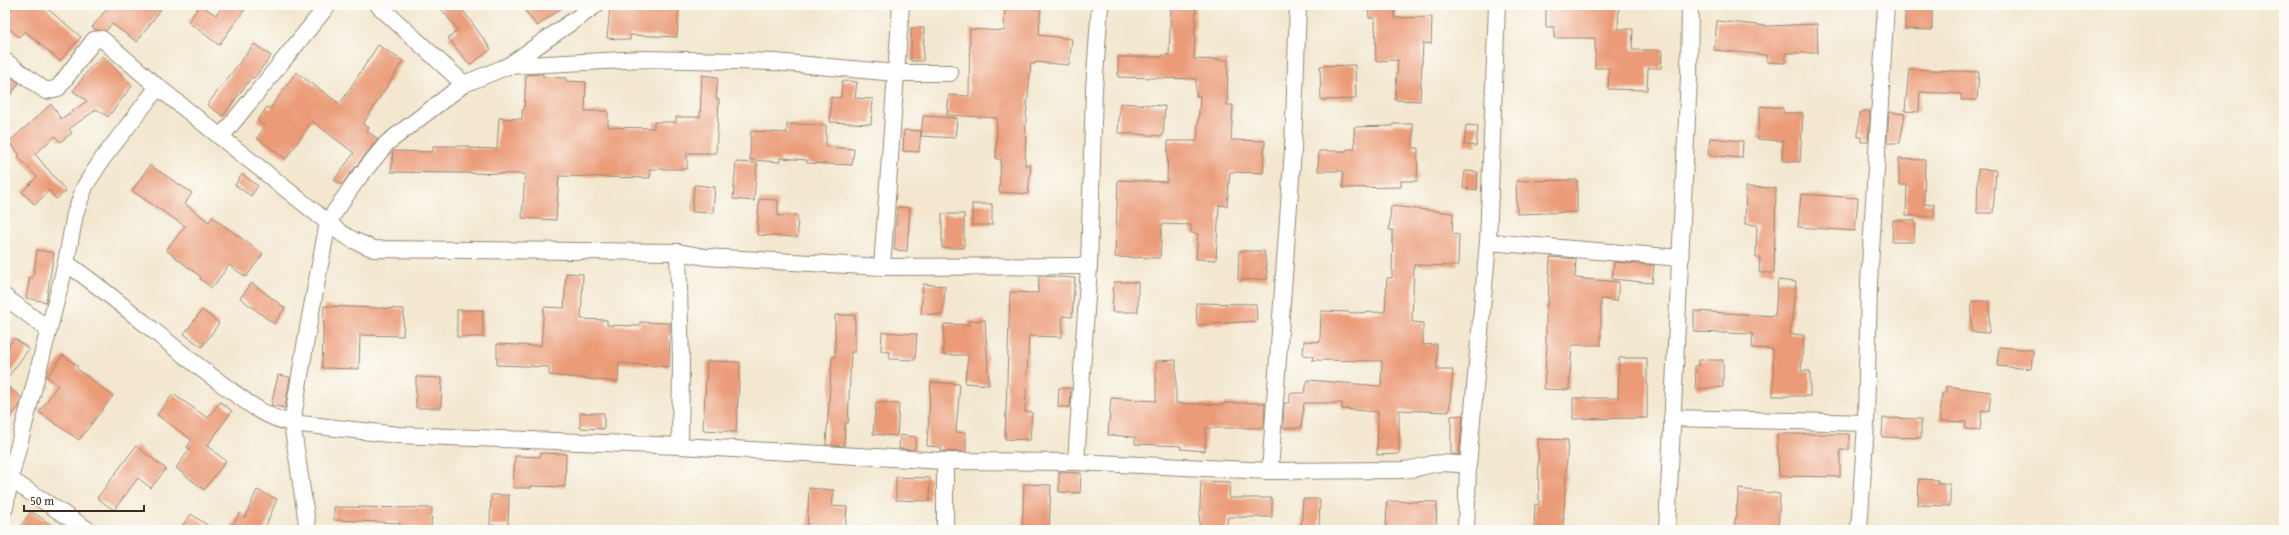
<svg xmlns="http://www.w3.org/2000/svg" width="2289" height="535" font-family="'Gentium Book Plus',serif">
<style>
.building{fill:#eb9b78}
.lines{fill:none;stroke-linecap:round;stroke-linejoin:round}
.street-casing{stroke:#978876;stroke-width:18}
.street{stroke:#fff;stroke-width:16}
</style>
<rect width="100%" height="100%" fill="#fdfcf7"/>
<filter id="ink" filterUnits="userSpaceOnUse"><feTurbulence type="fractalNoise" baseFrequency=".025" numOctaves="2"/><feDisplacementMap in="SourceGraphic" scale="8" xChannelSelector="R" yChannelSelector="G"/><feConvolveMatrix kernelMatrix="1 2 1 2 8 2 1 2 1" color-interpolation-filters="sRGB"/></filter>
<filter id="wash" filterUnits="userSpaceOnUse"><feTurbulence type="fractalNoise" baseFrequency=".012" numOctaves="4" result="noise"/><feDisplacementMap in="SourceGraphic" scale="16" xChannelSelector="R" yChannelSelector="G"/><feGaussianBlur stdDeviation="0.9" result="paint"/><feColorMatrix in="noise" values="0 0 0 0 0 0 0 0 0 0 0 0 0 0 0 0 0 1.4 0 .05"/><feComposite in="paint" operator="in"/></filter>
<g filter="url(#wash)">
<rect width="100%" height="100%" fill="#f3e7cf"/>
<g id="blocks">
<g class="building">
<polygon points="15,5 43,5 81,37 60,61 25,31 19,37 5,25 5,16"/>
<polygon points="110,5 164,5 137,42 112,24 106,31 96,30 92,27"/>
<polygon points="200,5 216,15 223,5 248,5 219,45 188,22"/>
<polygon points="438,5 459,5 491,49 470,65 448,38 458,30"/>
<polygon points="521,5 566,5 537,26"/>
<polygon points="637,5 679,5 677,37 630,35 630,40 607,38 610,7 636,9"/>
<polygon points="1005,5 1041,5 1039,35 1072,39 1069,65 1035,62 1035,64 1031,64 1026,117 1025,165 1031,165 1028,194 999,192 1001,159 996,159 997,118 947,115 949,95 969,96 970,29 1004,31"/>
<polygon points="1171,5 1196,5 1194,59 1228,60 1227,105 1233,105 1231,140 1265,141 1263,173 1230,172 1227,206 1219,205 1216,260 1196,259 1198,234 1191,233 1191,225 1162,224 1160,258 1115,257 1118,180 1167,182 1168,141 1197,141 1200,96 1196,96 1196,79 1118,77 1118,57 1162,57 1162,55 1169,55"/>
<polygon points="1368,5 1395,5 1395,18 1432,17 1431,44 1423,43 1420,101 1395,100 1398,60 1376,61 1375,18 1369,18"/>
<polygon points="1570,5 1619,5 1618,29 1633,29 1632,50 1662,50 1661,68 1648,68 1647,90 1608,89 1609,68 1595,68 1595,38 1554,38 1554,27 1546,27 1546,8 1570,8"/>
<polygon points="1910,5 1932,5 1932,30 1905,29 1905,8 1910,8"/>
<polygon points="1717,21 1769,26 1817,24 1818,53 1785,53 1785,63 1767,62 1767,55 1714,50"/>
<polygon points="911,28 924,28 923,61 911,61"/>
<polygon points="254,44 271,56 254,78 252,77 223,116 207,105"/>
<polygon points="378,45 403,61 363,124 369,128 367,131 378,139 341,185 334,180 354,153 312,121 286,159 257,138 265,126 257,121 267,107 270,109 296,72 340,104"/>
<polygon points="103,56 132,86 108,117 97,109 69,129 72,133 60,142 55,136 35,154 66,191 56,199 49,190 35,205 22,192 37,177 18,157 20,155 9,142 51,104 61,119 87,101 73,91 90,68"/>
<polygon points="1355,65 1356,99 1321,100 1320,66"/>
<polygon points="1909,69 1979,72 1977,100 1961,100 1961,94 1920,92 1919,112 1905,111"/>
<polygon points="543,74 543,77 566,78 566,81 586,82 585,111 608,111 608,127 654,128 654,122 676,122 676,117 700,117 702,75 718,77 716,99 719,99 716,153 687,153 687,169 650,169 650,178 559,176 556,220 522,218 525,174 391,172 393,151 433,152 433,146 469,146 469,148 497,149 499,118 522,119 522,110 524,110 526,75"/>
<polygon points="9,76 19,83 5,103 5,82"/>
<polygon points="842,81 857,82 855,98 873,99 871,124 830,122 831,97 841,98"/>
<polygon points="1120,103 1165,106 1163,136 1118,133"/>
<polygon points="1760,106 1783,108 1783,113 1803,113 1800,162 1782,161 1783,141 1758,139"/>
<polygon points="1862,111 1870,111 1868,142 1861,142 1861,137 1858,137 1859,113 1862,113"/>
<polygon points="1889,112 1905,114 1900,143 1887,143"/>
<polygon points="923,116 957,118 955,138 921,136"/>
<polygon points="787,124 826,125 826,147 854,149 852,165 807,163 807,160 780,158 780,162 750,160 751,131 787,133"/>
<polygon points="1393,124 1413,124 1413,148 1418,148 1417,181 1401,181 1401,187 1343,188 1343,171 1318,171 1319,151 1347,151 1347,149 1355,149 1354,127 1393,126"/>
<polygon points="1466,125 1478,126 1476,146 1464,145"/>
<polygon points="904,130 921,131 919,152 903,151"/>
<polygon points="1710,138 1743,141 1742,158 1708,155"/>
<polygon points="1899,159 1925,160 1924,204 1934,204 1934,217 1906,215 1907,185 1899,185"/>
<polygon points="736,162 757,163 754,201 733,199"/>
<polygon points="150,165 192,193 185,204 209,222 212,217 263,254 246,277 229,265 212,288 200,279 201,277 166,250 185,226 132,191"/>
<polygon points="1978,169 1996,170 1993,213 1977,213"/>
<polygon points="1465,171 1478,172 1477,190 1463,188"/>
<polygon points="242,174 258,186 251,196 235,185"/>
<polygon points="1577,180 1577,212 1517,214 1516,181"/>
<polygon points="694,185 715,187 713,213 692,212"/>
<polygon points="1746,187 1776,188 1774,273 1759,273 1760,258 1756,258 1757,225 1745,224"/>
<polygon points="1801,194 1858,198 1855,231 1798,227"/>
<polygon points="759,199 778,200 778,216 797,215 798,237 757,235"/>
<rect x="972" y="204" width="20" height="21"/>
<polygon points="1391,206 1453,213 1452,234 1459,235 1458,266 1414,265 1412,322 1423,323 1423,345 1437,344 1437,370 1453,370 1449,412 1399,410 1399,454 1377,455 1378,412 1342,409 1342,403 1304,403 1301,428 1283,428 1284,403 1290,403 1290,393 1304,393 1308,380 1381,386 1382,361 1312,360 1313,356 1303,355 1304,341 1320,342 1321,311 1349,312 1349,313 1385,312 1387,278 1392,278 1393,230 1389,230"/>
<polygon points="897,207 910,208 907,251 894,250"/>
<rect x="942" y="214" width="22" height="34"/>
<polygon points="1893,220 1915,220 1914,242 1892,242"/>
<polygon points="37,250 54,253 46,302 26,298 30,277 33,277"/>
<polygon points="1239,251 1264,251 1268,279 1238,280"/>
<polygon points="1550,257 1576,259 1575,278 1619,282 1617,301 1601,299 1601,345 1572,345 1569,390 1544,389 1547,344 1546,344 1546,304 1548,304"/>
<polygon points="1614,262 1654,265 1652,283 1612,279"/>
<polygon points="566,273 583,274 581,319 607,320 607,325 640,326 640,322 670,323 669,367 619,363 618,382 549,375 549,367 497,365 497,344 541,346 544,307 564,308"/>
<polygon points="1039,276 1075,278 1072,317 1063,316 1062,337 1029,336 1025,412 1032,412 1030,440 1005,439 1010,292 1038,293"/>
<polygon points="1778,280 1796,282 1790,334 1804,335 1801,371 1810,371 1810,396 1773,396 1773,349 1752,348 1753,334 1694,332 1694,311 1775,316"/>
<polygon points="1114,282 1138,282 1138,312 1112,312"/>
<polygon points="252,283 285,308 274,324 240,298"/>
<polygon points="923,284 945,286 943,315 921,314"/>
<polygon points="1972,301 1990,301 1989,333 1971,332"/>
<polygon points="1196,303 1256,304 1257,321 1197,325"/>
<polygon points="324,306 404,309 403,336 360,335 359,369 322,368"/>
<polygon points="202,310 219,323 202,347 184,334"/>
<rect x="457" y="310" width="26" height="27"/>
<polygon points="835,315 855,315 855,352 851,352 848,423 845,423 844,446 826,445 832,357 835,357"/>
<polygon points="985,320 989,385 965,383 968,355 943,355 944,324 969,325 968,321"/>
<polygon points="882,332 917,334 915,360 889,359 890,352 881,351"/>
<polygon points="14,338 29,349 5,381 5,351"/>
<polygon points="1999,347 2033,350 2031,369 1997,366"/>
<polygon points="63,355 78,366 76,368 113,396 79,440 39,412 58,385 47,377"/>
<polygon points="1619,358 1647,358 1647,418 1573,419 1573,398 1618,398"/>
<polygon points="1176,360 1176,403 1224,405 1224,403 1265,403 1264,428 1206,428 1205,451 1180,449 1181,446 1135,444 1135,437 1108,435 1111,398 1156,401 1156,361"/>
<polygon points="1698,360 1723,360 1723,387 1696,389 1695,366 1698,366"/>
<polygon points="707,361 740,362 736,432 703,430"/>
<polygon points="278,375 290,377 285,408 271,405"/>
<polygon points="416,377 442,378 441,408 416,408"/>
<polygon points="931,382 960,384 956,432 966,433 966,452 941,451 941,447 927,446"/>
<polygon points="5,384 21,397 19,407 5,424"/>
<polygon points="1946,386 1991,392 1989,411 1982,410 1980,430 1965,429 1966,422 1940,421 1942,393 1946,393"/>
<polygon points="1059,388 1071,388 1070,407 1058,407"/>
<polygon points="173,394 208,418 220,402 232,411 207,446 226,461 204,490 176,468 190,449 187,447 192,440 157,415"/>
<polygon points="876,402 899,404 897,436 873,434"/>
<polygon points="580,413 604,413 604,429 580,428"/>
<polygon points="1463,415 1459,455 1451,454 1451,416"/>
<polygon points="1883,418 1921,419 1921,438 1882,437"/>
<polygon points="1777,434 1849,434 1849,450 1840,450 1840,477 1779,476"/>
<polygon points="900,435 916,437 915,450 899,449"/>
<polygon points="1538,439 1568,440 1563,528 1534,527 1535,504 1539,505"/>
<polygon points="136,446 166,469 151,488 138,478 114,510 97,498"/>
<polygon points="541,453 566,454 565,487 531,486 531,488 513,488 515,456 540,457"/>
<polygon points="1059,472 1081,473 1080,493 1059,492"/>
<polygon points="896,477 930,478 930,501 896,500"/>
<polygon points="1919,479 1938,480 1938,484 1950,484 1950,506 1918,505"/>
<polygon points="1201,481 1230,482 1229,498 1272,498 1272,517 1228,517 1226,530 1199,530"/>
<polygon points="1024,484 1051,485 1049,530 1022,530"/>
<polygon points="809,488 834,490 832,506 847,507 845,530 807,530"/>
<polygon points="1739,489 1780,494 1778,530 1734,530"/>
<polygon points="257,490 277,499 264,530 229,530 240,513 245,517"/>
<polygon points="491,495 509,495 508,525 490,525"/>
<polygon points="1303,499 1320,499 1319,530 1301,530"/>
<polygon points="1387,501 1437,502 1436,530 1386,530"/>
<polygon points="334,507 432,508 431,530 399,530 400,523 334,520"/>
<polygon points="31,511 59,530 18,530"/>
<polygon points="191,514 214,530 179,530"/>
</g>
</g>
</g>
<g filter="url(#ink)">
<use href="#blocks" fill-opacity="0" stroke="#978876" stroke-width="1"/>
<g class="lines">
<defs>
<g id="street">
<polyline points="378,5 464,84"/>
<path d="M1298,5L1293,149L1270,471L1403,470C1414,469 1422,467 1432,464C1444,462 1456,464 1468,465"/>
<polyline points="5,61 46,91 58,88 94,40 102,39 158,87 341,233 353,240 374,249 678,252 705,257 882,267 1089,266"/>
<polyline points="508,66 643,59 775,62 896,73 950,73"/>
<polyline points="221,137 328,5"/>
<polyline points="1488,242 1681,258"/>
<polyline points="678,252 681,361 680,446"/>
<path d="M66,263C120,300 168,345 222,384C244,400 265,418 292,423L398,435L680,446L945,461L1076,462L1270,471"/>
<polyline points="882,267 901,5"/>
<polyline points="5,297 48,329"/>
<polyline points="1672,418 1866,423"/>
<polyline points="945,461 945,530"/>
<polyline points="1076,462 1089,266 1094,89 1100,5"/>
<polyline points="10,479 88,530"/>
<polyline points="5,508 10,479 66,263 75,214 85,186 103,158 158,87"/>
<polyline points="308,530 292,423 308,328 328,222 355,182 387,143 464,84 508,66 596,5"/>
<polyline points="1466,530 1468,465 1488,242 1497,5"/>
<polyline points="1667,530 1689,77 1690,5"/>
<polyline points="1859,530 1866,423 1869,283 1886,5"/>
</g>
</defs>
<use href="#street" class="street-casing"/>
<use href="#street" class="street"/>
</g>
</g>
<rect width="2289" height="535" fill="none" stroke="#fdfcf7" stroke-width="20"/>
<path d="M24 505v6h120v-6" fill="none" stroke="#3b2a1e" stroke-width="2"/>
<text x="30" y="505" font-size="12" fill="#3b2a1e" stroke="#fdfcf7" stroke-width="3" paint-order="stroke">50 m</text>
</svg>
